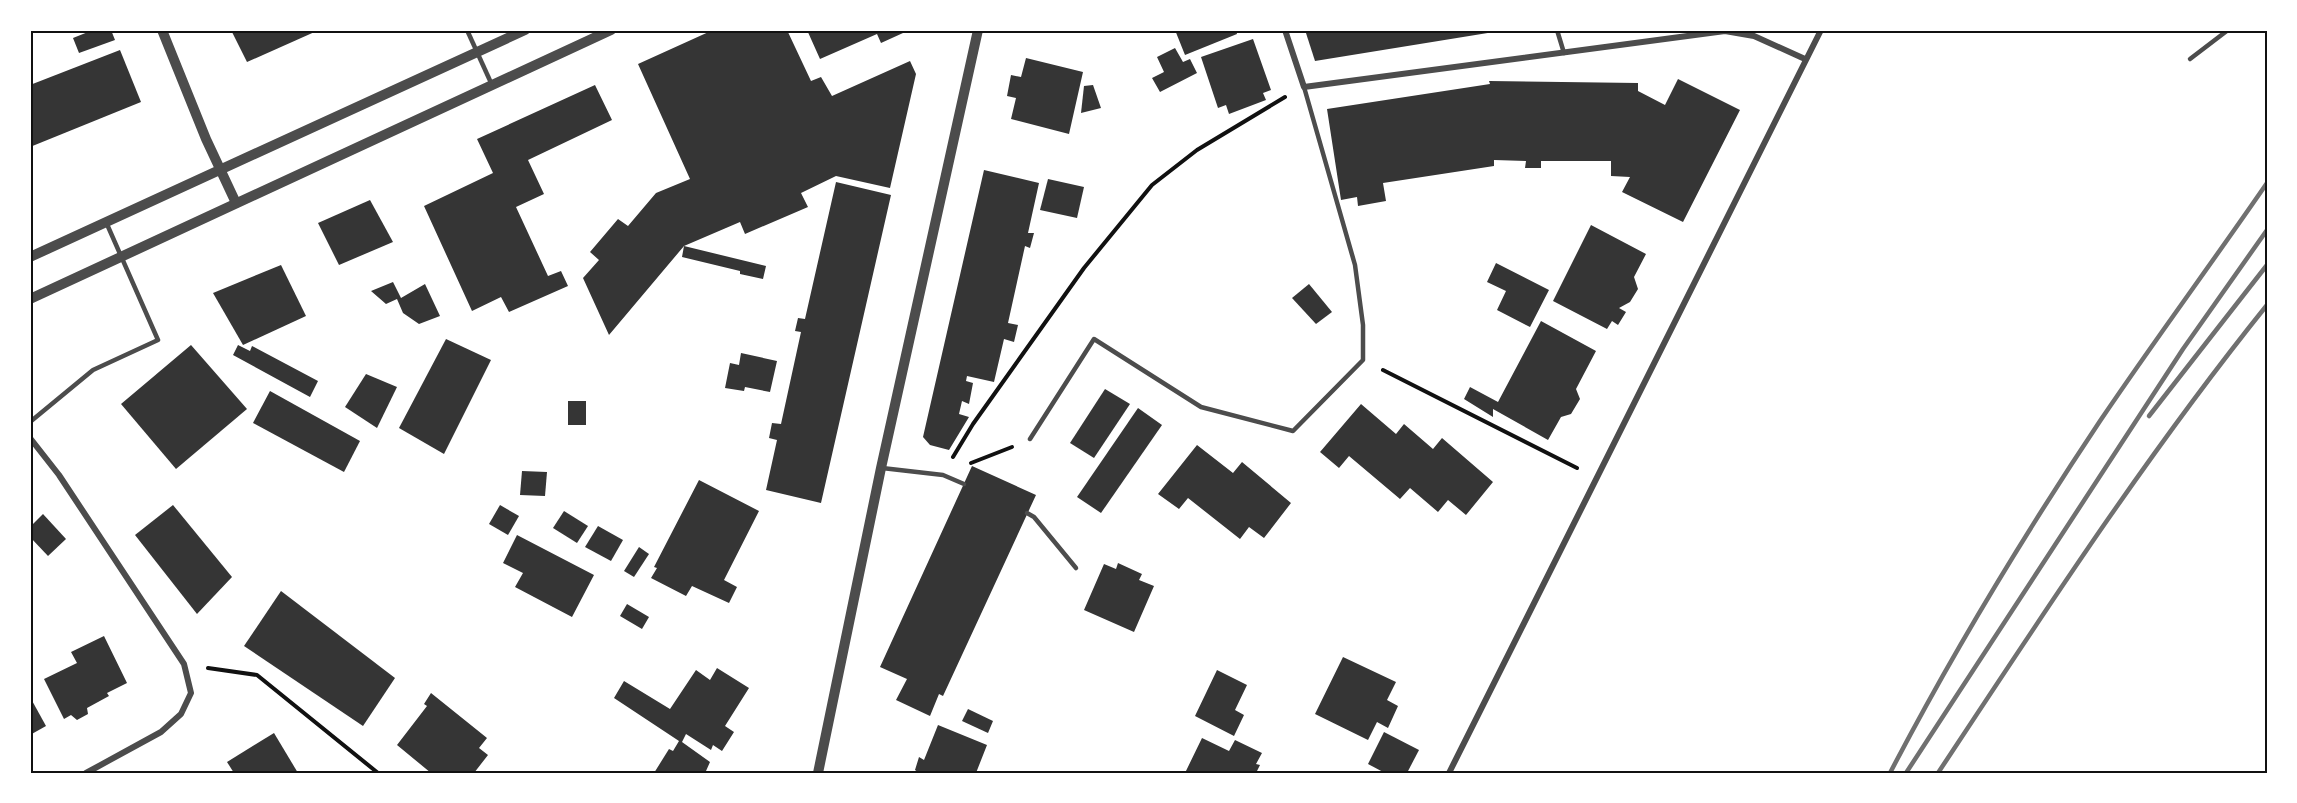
<svg xmlns="http://www.w3.org/2000/svg" width="2297" height="803" font-family="Rubik,sans-serif">
<style>
.building{fill:#353535}
.lines{fill:none;stroke-linecap:round;stroke-linejoin:round}
.path{stroke:#111;stroke-width:4}
.service{stroke:#4c4c4c;stroke-width:4.5}
.minor{stroke:#4c4c4c;stroke-width:6}
.tertiary{stroke:#4c4c4c;stroke-width:10}
.rail{stroke:#707070;stroke-width:4.5}
.neatline{fill:none;stroke:#111;stroke-width:2}
</style>
<rect width="100%" height="100%" fill="#fff"/>
<g class="building">
<polygon points="93,30 111,30 115,40 79,53 73,38"/>
<polygon points="231,30 319,30 247,62"/>
<polygon points="713,30 787,30 811,81 821,77 832,96 910,61 916,74 890,188 836,176 801,193 808,207 745,234 740,222 684,246 609,335 583,278 599,260 590,252 618,219 628,226 656,193 690,179 638,64"/>
<polygon points="807,30 902,30 903,33 881,43 877,34 820,59"/>
<polygon points="1175,30 1236,30 1237,34 1185,55"/>
<polygon points="1305,30 1500,30 1500,31 1315,61"/>
<polygon points="1253,39 1271,90 1263,93 1266,100 1229,114 1226,105 1218,108 1201,57"/>
<polygon points="1175,48 1183,62 1190,59 1197,73 1160,92 1152,78 1164,72 1157,57"/>
<polygon points="120,50 141,102 30,147 30,85"/>
<polygon points="1026,58 1083,72 1069,134 1011,119 1016,98 1007,96 1011,75 1021,77"/>
<polygon points="1678,79 1740,110 1683,222 1622,192 1630,177 1611,176 1611,161 1541,161 1541,168 1525,168 1526,161 1494,160 1494,166 1383,183 1386,201 1358,206 1357,197 1341,200 1327,109 1490,84 1489,81 1638,83 1638,91 1665,105"/>
<polygon points="595,85 612,120 528,160 544,194 516,207 548,276 561,271 568,286 509,312 501,297 472,311 424,206 493,173 477,139"/>
<polygon points="1093,85 1101,108 1081,113 1084,86"/>
<polygon points="984,170 1039,183 1028,233 1034,233 1030,248 1025,246 1008,323 1018,325 1014,342 1004,339 994,382 967,376 966,381 973,383 969,404 962,401 959,414 969,417 949,450 930,445 923,437"/>
<polygon points="1048,179 1084,187 1077,218 1040,210"/>
<polygon points="836,182 891,195 821,503 766,490 777,440 769,438 772,423 781,424 801,332 795,331 798,318 805,319"/>
<polygon points="370,200 393,242 339,265 318,223"/>
<polygon points="1591,225 1646,254 1634,277 1638,289 1630,302 1619,308 1626,312 1618,325 1612,321 1607,329 1553,301"/>
<polygon points="684,246 766,266 763,279 740,274 740,271 682,257"/>
<polygon points="1496,263 1549,290 1530,327 1497,310 1506,291 1487,282"/>
<polygon points="281,265 306,316 243,345 213,293"/>
<polygon points="393,282 401,298 425,284 440,316 419,324 403,313 397,299 386,304 371,291"/>
<polygon points="1309,284 1332,312 1316,324 1292,298"/>
<polygon points="1541,321 1596,351 1576,389 1580,399 1571,414 1561,417 1548,440 1493,409 1493,417 1464,399 1470,387 1498,402"/>
<polygon points="446,339 491,360 444,454 399,428"/>
<polygon points="191,345 247,409 176,469 121,404"/>
<polygon points="238,345 250,351 252,346 318,381 310,397 233,355"/>
<polygon points="741,353 777,361 770,392 745,387 744,391 725,388 730,363 739,365"/>
<polygon points="366,374 397,387 377,428 345,407"/>
<polygon points="1105,389 1130,404 1094,458 1070,443"/>
<polygon points="270,391 360,441 344,472 253,423"/>
<rect x="568" y="401" width="18" height="24"/>
<polygon points="1361,404 1396,434 1404,424 1433,449 1442,438 1493,482 1466,515 1448,500 1438,512 1410,488 1400,499 1349,456 1339,468 1320,452"/>
<polygon points="1138,408 1162,425 1101,513 1077,497"/>
<polygon points="1197,445 1233,473 1242,462 1291,503 1264,538 1249,527 1240,539 1188,498 1179,509 1158,494"/>
<polygon points="972,466 1036,495 943,696 939,694 930,716 896,700 907,679 880,667"/>
<polygon points="522,471 547,472 545,496 520,495"/>
<polygon points="699,480 759,511 724,580 737,587 729,603 692,586 686,596 651,578 657,568 654,567"/>
<polygon points="173,505 232,577 197,614 135,535"/>
<polygon points="500,505 519,516 508,535 489,524"/>
<polygon points="564,511 588,526 577,543 553,528"/>
<polygon points="43,514 66,539 48,556 30,537 30,527"/>
<polygon points="598,526 623,540 611,561 585,547"/>
<polygon points="517,535 594,575 572,617 515,587 523,573 503,563"/>
<polygon points="639,547 649,554 634,577 624,571"/>
<polygon points="1118,563 1142,574 1139,580 1154,586 1134,632 1084,610 1104,564 1116,569"/>
<polygon points="281,591 395,678 363,726 244,646"/>
<polygon points="627,604 649,617 642,629 620,616"/>
<polygon points="104,636 127,683 107,693 109,696 87,708 88,714 77,720 71,715 64,719 44,679 77,663 71,652"/>
<polygon points="1343,657 1396,682 1387,700 1398,706 1388,728 1377,722 1368,740 1315,714"/>
<polygon points="717,668 749,688 725,726 734,732 722,751 713,745 711,750 686,734 682,742 710,762 706,771 710,773 654,773 669,749 673,751 679,741 614,698 624,681 670,709 696,670 710,680"/>
<polygon points="1217,670 1247,685 1235,710 1244,715 1234,736 1195,716"/>
<polygon points="431,693 487,738 479,748 488,755 474,773 431,773 397,745 427,706 424,704"/>
<polygon points="30,697 46,726 30,735"/>
<polygon points="968,709 993,721 988,733 962,721"/>
<polygon points="938,725 987,745 976,773 919,773 915,770 919,757 924,760"/>
<polygon points="1384,732 1419,750 1407,773 1385,773 1368,764"/>
<polygon points="274,733 298,773 234,773 227,762"/>
<polygon points="1202,738 1229,751 1235,740 1262,753 1256,764 1260,765 1256,773 1185,773"/>
</g>
<g class="lines">
<g class="path">
<polyline points="1383,370 1577,468"/>
<polyline points="953,457 973,424 1084,268 1152,185 1197,150 1285,97"/>
<polyline points="971,463 1012,447"/>
<polyline points="208,668 257,675 378,773"/>
</g>
<g class="service">
<polyline points="467,30 492,85"/>
<polyline points="1557,30 1564,53"/>
<polyline points="2190,59 2228,30"/>
<polyline points="30,422 93,370 158,340 106,222"/>
<polyline points="1030,439 1094,339 1201,407 1293,431 1363,360 1363,325 1355,265 1304,87"/>
<polyline points="882,468 943,475 964,484"/>
<polyline points="1027,513 1034,517 1076,568"/>
</g>
<g class="minor">
<polyline points="1285,30 1304,87 1725,31 1754,36 1805,59"/>
<polyline points="30,438 59,475 184,664 191,693 181,714 161,732 86,773"/>
<polyline points="1449,773 1821,30"/>
</g>
<g class="tertiary">
<polyline points="162,30 206,139 236,203"/>
<polyline points="30,257 525,30"/>
<polyline points="30,299 611,30"/>
<polyline points="818,773 881,468 978,30"/>
</g>
<g class="rail">
<polyline points="2149,416 2267,265"/>
<path d="M1890,773C1953,652 2024,535 2100,421C2154,341 2212,263 2267,183"/>
<polyline points="1906,773 2183,349 2267,230"/>
<path d="M1938,773C2043,614 2147,454 2267,305"/>
</g>
</g>
<rect width="2297" height="803" fill="none" stroke="#ffffff" stroke-width="63"/>
<rect x="32" y="32" width="2234" height="740" class="neatline"/>
</svg>
